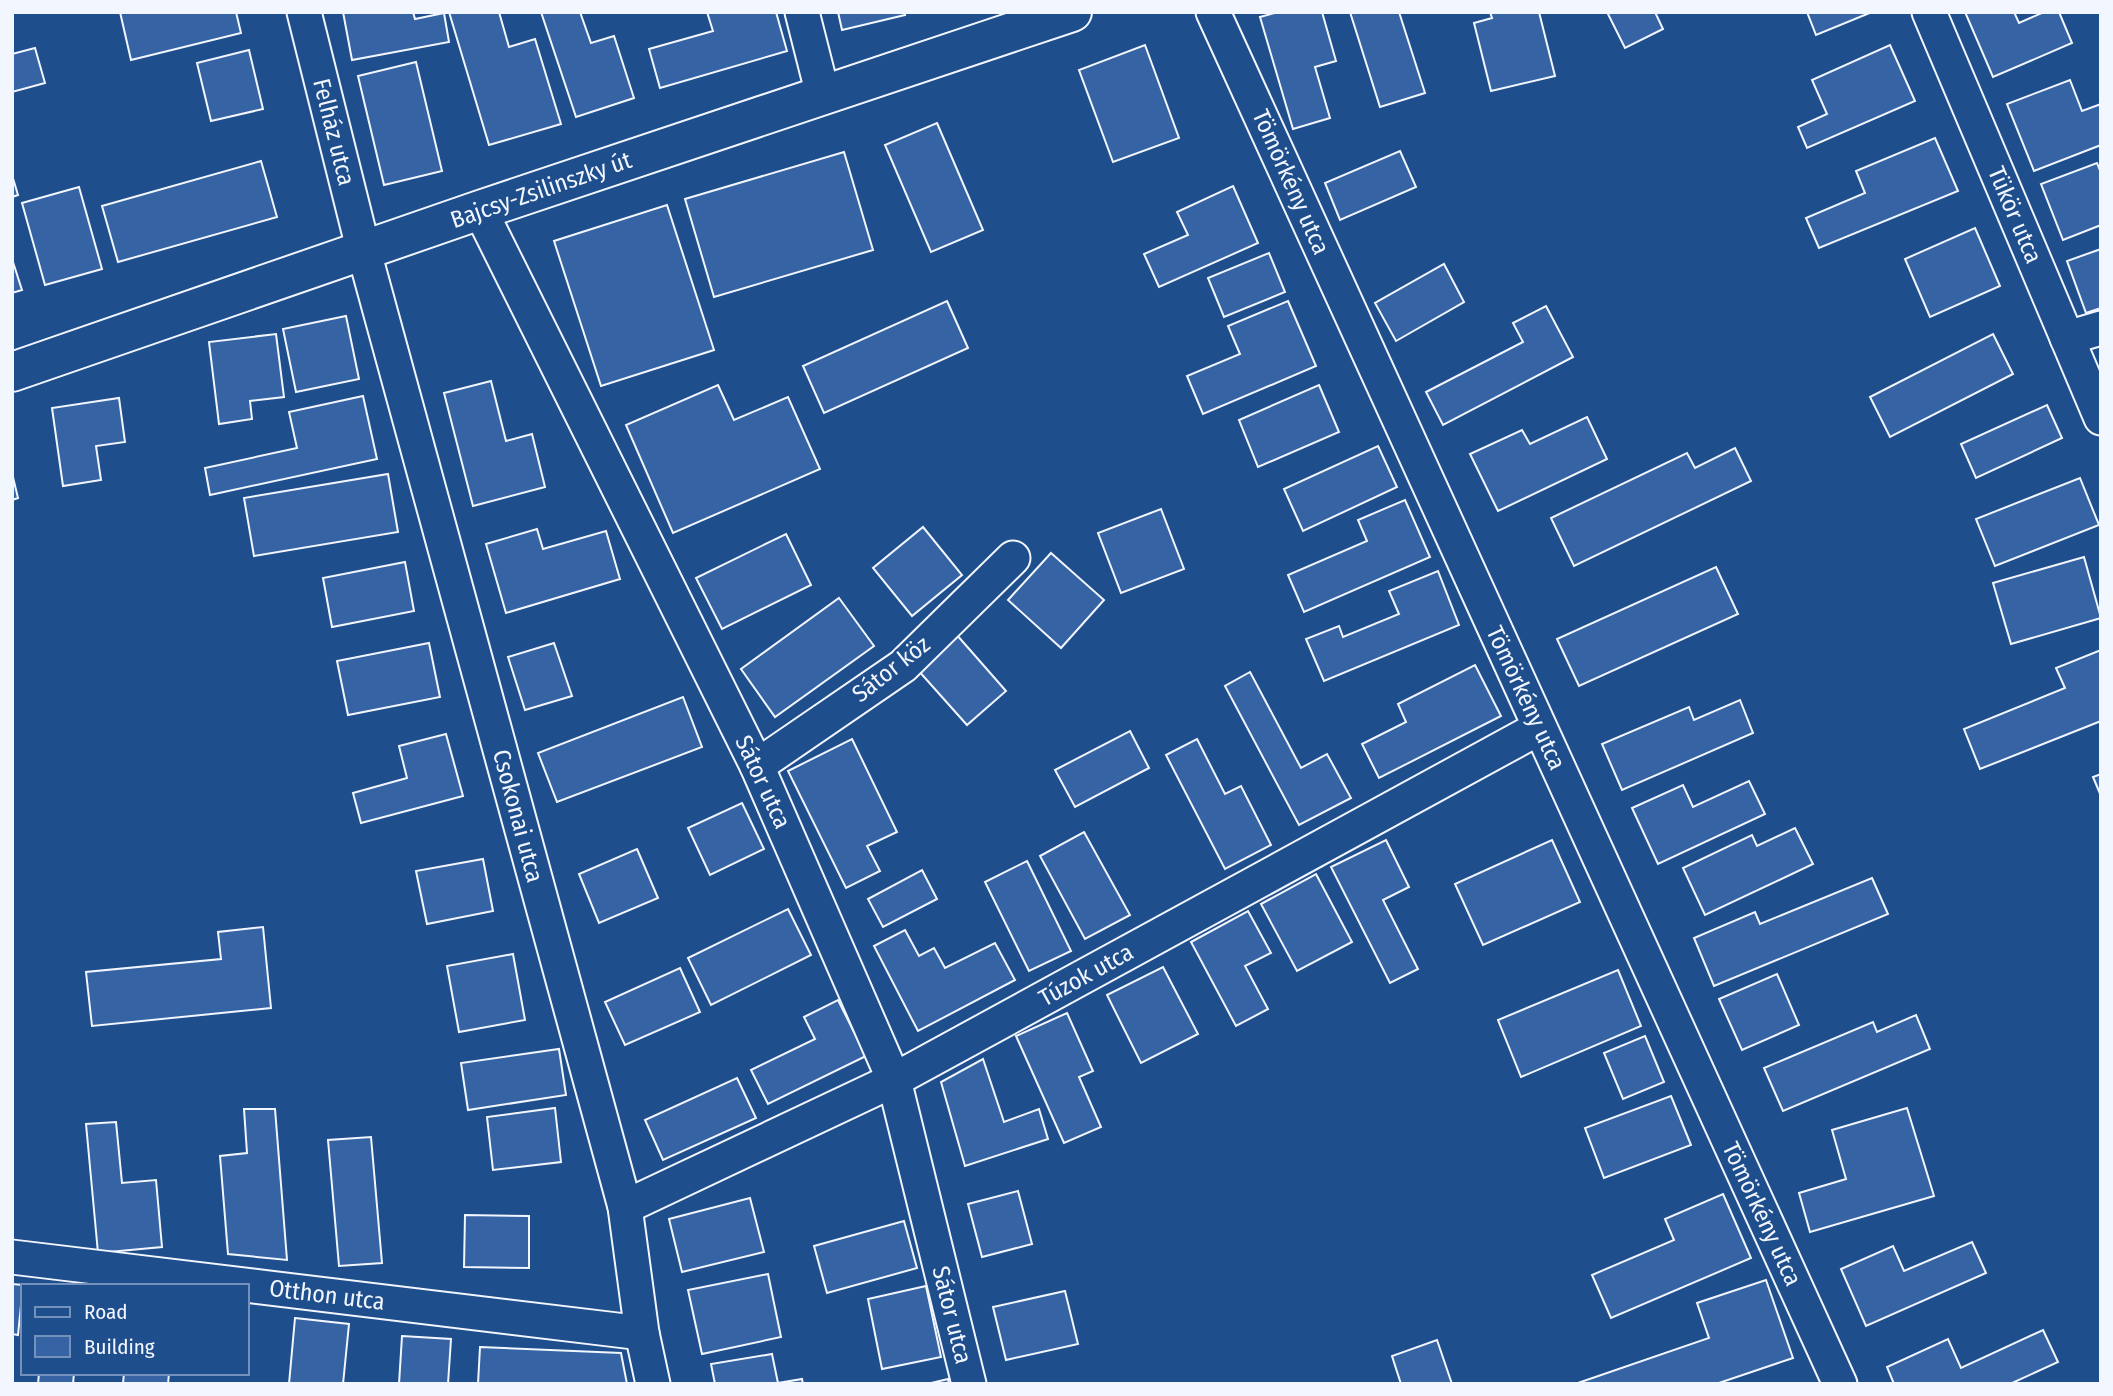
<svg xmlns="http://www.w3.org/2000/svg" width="2113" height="1396" font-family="'Fira Sans Condensed',sans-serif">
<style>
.building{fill:#3563a3;stroke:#f2f6ff;stroke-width:2}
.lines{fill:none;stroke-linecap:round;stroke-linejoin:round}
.street-casing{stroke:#f2f6ff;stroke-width:37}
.secondary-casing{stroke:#f2f6ff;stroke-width:42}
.street{stroke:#1f4e8c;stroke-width:33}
.secondary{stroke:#1f4e8c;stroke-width:38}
.labels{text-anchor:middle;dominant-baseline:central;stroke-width:5;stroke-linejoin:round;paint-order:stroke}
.street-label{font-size:24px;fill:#f2f6ff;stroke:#1f4e8c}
</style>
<rect width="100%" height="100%" fill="#1f4e8c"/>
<g class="building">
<polygon points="120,12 236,12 241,33 131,60"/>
<polygon points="343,12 413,12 415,19 444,13 449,42 352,60"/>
<polygon points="449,12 499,12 509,47 535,39 561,124 489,145"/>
<polygon points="541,12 580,12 591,43 614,36 634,98 576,117"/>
<polygon points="707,12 776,12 787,51 660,88 649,49 713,31"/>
<polygon points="838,12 904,12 905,15 842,30"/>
<polygon points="1278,12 1322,12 1336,61 1315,67 1330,118 1293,129 1260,17"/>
<polygon points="1350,12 1399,12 1425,93 1380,107"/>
<polygon points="1490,12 1539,12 1555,76 1491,91 1474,23 1492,18"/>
<polygon points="1607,12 1655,12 1663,29 1625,48"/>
<polygon points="1807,12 1872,12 1816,35"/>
<polygon points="1965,12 2014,12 2019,23 2044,12 2059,12 2072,43 1993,77"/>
<polygon points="1145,45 1179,138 1113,162 1079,70"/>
<polygon points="1890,45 1915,101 1807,148 1798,127 1827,114 1812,80"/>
<polygon points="35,48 45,83 12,92 12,54"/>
<polygon points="249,50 263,109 211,121 197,63"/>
<polygon points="416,62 442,171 384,185 358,76"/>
<polygon points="2070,80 2082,111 2101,104 2101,145 2034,171 2007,104"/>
<polygon points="937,123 983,230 931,252 885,145"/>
<polygon points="1935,138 1958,191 1819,248 1806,218 1865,193 1856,171"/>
<polygon points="1400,151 1416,187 1340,220 1325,183"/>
<polygon points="844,152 873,250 714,297 685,199"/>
<polygon points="261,161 277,217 118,262 102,206"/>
<polygon points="2097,163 2101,173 2101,225 2063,240 2041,184"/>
<polygon points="12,175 18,195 12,197"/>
<polygon points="1233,186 1258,243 1159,287 1144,254 1188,235 1177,212"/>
<polygon points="79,187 102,269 45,285 22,203"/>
<polygon points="667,205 714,350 601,386 554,241"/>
<polygon points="1975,228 2000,286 1930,317 1905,259"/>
<polygon points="2101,249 2101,308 2086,313 2067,261"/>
<polygon points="1269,253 1285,292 1224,317 1208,278"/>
<polygon points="12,259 22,290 12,293"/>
<polygon points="1444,264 1464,302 1396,341 1375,303"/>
<polygon points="947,301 968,348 824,413 803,366"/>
<polygon points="1288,301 1316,366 1203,414 1187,376 1240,354 1228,326"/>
<polygon points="1546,306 1573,357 1443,425 1426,392 1523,342 1513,323"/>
<polygon points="346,316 359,379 296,392 283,329"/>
<polygon points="276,334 284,397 250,401 252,419 219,424 209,342"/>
<polygon points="1993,334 2013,374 1890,437 1870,397"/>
<polygon points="491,381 506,441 532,434 545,487 473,506 444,393"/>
<polygon points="718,385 734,420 788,397 820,469 673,533 626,425"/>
<polygon points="1319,385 1339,432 1258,467 1239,420"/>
<polygon points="363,396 377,459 210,495 205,468 297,448 289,412"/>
<polygon points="119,398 125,442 96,446 101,480 63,486 52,408"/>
<polygon points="2047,405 2062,438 1976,478 1961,444"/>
<polygon points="1587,417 1607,459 1498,511 1470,454 1522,430 1530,444"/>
<polygon points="1378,446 1397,487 1303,531 1284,489"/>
<polygon points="1735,448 1751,481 1574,566 1551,518 1687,453 1695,468"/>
<polygon points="12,473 18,498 12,500"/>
<polygon points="388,474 398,532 254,556 244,498"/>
<polygon points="2080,478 2099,525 1995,566 1976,519"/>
<polygon points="1405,500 1430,557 1304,612 1288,575 1367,541 1358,520"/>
<polygon points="1161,509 1184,569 1121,593 1098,533"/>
<polygon points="923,527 962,575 912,616 873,568"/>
<polygon points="537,529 543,549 606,531 620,579 506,613 486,544"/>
<polygon points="786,534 811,585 722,629 696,578"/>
<polygon points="1051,553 1104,600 1061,648 1008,600"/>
<polygon points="2084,557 2101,618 2011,644 1993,583"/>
<polygon points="405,562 414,611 332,627 323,578"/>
<polygon points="1716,567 1738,614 1579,686 1557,639"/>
<polygon points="1438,571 1459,625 1324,681 1306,639 1339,626 1343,637 1399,614 1389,591"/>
<polygon points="839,598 874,646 775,717 741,669"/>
<polygon points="956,634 1006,691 967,725 917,669"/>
<polygon points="429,643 440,697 348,715 337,661"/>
<polygon points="554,643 572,696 525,710 508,657"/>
<polygon points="2101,650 2101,721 1980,769 1964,729 2065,688 2056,668"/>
<polygon points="1475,665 1501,716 1379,778 1362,744 1406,722 1398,704"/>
<polygon points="1250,672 1301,768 1327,754 1351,798 1299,825 1225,686"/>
<polygon points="683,697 702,747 557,802 538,753"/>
<polygon points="1740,700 1753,733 1622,790 1602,744 1689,707 1694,720"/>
<polygon points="1130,731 1149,768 1075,807 1055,770"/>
<polygon points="446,734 463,796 361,823 353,793 407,778 399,746"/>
<polygon points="852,739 897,832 867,846 880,871 846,888 788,771"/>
<polygon points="1197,739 1225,794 1241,786 1271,845 1225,869 1166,755"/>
<polygon points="2101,774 2101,796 2093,777"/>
<polygon points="1749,781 1765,814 1658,864 1632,808 1683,785 1693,807"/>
<polygon points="742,803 764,849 710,875 688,828"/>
<polygon points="1795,828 1813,864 1705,915 1683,868 1752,835 1757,846"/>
<polygon points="1084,832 1130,915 1085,939 1040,856"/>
<polygon points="1386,840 1409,887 1383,900 1418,969 1390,983 1331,867"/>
<polygon points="1552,840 1580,902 1483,945 1455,884"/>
<polygon points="637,849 658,898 599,923 579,874"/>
<polygon points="483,859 493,911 427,924 416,871"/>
<polygon points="1027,861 1071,951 1029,971 985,882"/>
<polygon points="922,870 937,899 883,927 868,899"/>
<polygon points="1316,874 1352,942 1297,971 1261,904"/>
<polygon points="1872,878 1888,914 1714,986 1694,938 1755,912 1760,924"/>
<polygon points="788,909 811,955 711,1005 688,958"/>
<polygon points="1248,911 1271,953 1245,966 1268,1009 1236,1026 1191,942"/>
<polygon points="263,927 271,1008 92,1026 86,972 221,959 218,932"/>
<polygon points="905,930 919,956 934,948 945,968 995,943 1015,980 918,1031 874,946"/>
<polygon points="513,954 525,1020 459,1032 447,966"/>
<polygon points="1163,967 1198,1034 1141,1063 1107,995"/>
<polygon points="680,968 700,1012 625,1045 605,1002"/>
<polygon points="1618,970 1641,1026 1521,1077 1498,1020"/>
<polygon points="1777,974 1799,1025 1742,1050 1719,999"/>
<polygon points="838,1000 866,1056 768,1104 751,1070 815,1039 804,1017"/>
<polygon points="1067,1013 1093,1071 1079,1077 1101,1127 1064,1143 1016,1036"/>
<polygon points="1916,1015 1930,1049 1783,1111 1764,1068 1873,1022 1877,1032"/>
<polygon points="1645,1036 1664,1082 1623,1099 1604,1053"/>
<polygon points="559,1049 566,1095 468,1110 461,1063"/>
<polygon points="983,1059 1004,1122 1039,1109 1048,1139 965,1166 941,1082"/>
<polygon points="737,1078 756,1118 663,1160 645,1120"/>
<polygon points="1671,1096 1691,1145 1604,1178 1585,1128"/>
<polygon points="555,1108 561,1162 493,1170 487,1117"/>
<polygon points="1907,1108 1934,1196 1810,1232 1799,1193 1846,1179 1832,1130"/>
<polygon points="244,1109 275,1109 287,1260 228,1254 220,1156 247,1153"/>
<polygon points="116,1122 122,1183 156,1180 162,1247 98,1253 86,1124"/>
<polygon points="371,1137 382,1263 339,1266 328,1140"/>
<polygon points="1018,1191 1032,1244 982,1257 968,1204"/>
<polygon points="1723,1194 1751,1258 1611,1318 1592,1275 1674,1240 1665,1219"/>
<polygon points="750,1198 764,1252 682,1272 669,1219"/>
<polygon points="465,1215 529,1216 529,1268 464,1267"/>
<polygon points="904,1221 917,1268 827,1293 814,1246"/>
<polygon points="1972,1242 1986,1273 1866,1326 1841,1269 1893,1246 1904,1271"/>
<polygon points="768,1274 781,1337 702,1354 688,1290"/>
<polygon points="1766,1280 1793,1358 1716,1384 1575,1384 1709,1338 1697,1303"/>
<polygon points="12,1284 23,1285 18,1335 12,1334"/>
<polygon points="926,1286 941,1357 882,1369 868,1299"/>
<polygon points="1065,1291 1078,1344 1006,1360 993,1307"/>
<polygon points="295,1318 349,1324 343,1384 289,1384"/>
<polygon points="2043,1330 2058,1362 2010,1384 1894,1384 1887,1367 1948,1339 1961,1368"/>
<polygon points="402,1336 451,1339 448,1384 399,1384"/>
<polygon points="1437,1340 1452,1384 1401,1384 1392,1356"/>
<polygon points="480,1347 621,1353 627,1384 478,1384"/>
<polygon points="772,1354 778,1383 802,1379 803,1384 715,1384 711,1364"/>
<polygon points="39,1373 74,1373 73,1384 38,1384"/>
<polygon points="124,1373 169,1373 168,1384 123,1384"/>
<polygon points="948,1379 949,1384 927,1384"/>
</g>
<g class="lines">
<defs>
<g id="street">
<polyline points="304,12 364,252 625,1207 642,1333 653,1384"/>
<polyline points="802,12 823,95"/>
<polyline points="1213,12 1840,1384"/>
<polyline points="1929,12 2101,418"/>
<polyline points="480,210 757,766 894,1080 969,1384"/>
<polyline points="2067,338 2101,328"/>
<polyline points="757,766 903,666 1013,558"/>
<polyline points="625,1207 894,1080 1539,728"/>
<polyline points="12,1257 642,1333"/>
</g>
<polyline id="secondary" points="12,372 480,210 1072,12"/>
</defs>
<use href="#street" class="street-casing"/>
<use href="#secondary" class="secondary-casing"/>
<use href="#street" class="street"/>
<use href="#secondary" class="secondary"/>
</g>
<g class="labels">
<g class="street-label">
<text transform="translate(334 132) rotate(76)">Felház utca</text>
<text transform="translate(1291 182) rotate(66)">Tömörkény utca</text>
<text transform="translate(541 190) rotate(-19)">Bajcsy-Zsilinszky út</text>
<text transform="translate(2015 215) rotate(67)">Tükör utca</text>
<text transform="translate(891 669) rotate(-38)">Sátor köz</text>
<text transform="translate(1526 698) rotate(65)">Tömörkény utca</text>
<text transform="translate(763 782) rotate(65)">Sátor utca</text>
<text transform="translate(518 816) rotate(75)">Csokonai utca</text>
<text transform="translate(1086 975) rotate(-29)">Túzok utca</text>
<text transform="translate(1762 1214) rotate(65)">Tömörkény utca</text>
<text transform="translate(327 1295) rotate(7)">Otthon utca</text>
<text transform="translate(952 1315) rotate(76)">Sátor utca</text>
</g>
</g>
<rect width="2113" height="1396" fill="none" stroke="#f2f6ff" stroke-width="28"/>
<rect x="21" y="1284" width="228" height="91" fill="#1f4e8c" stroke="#7391ba" stroke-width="2"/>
<rect x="35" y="1307" width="35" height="10" fill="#1f4e8c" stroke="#7391ba" stroke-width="2"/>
<text x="84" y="1319" font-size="21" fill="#f2f6ff">Road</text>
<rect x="35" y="1336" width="35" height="21" fill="#3563a3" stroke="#7391ba" stroke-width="2"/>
<text x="84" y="1354" font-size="21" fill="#f2f6ff">Building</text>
</svg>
